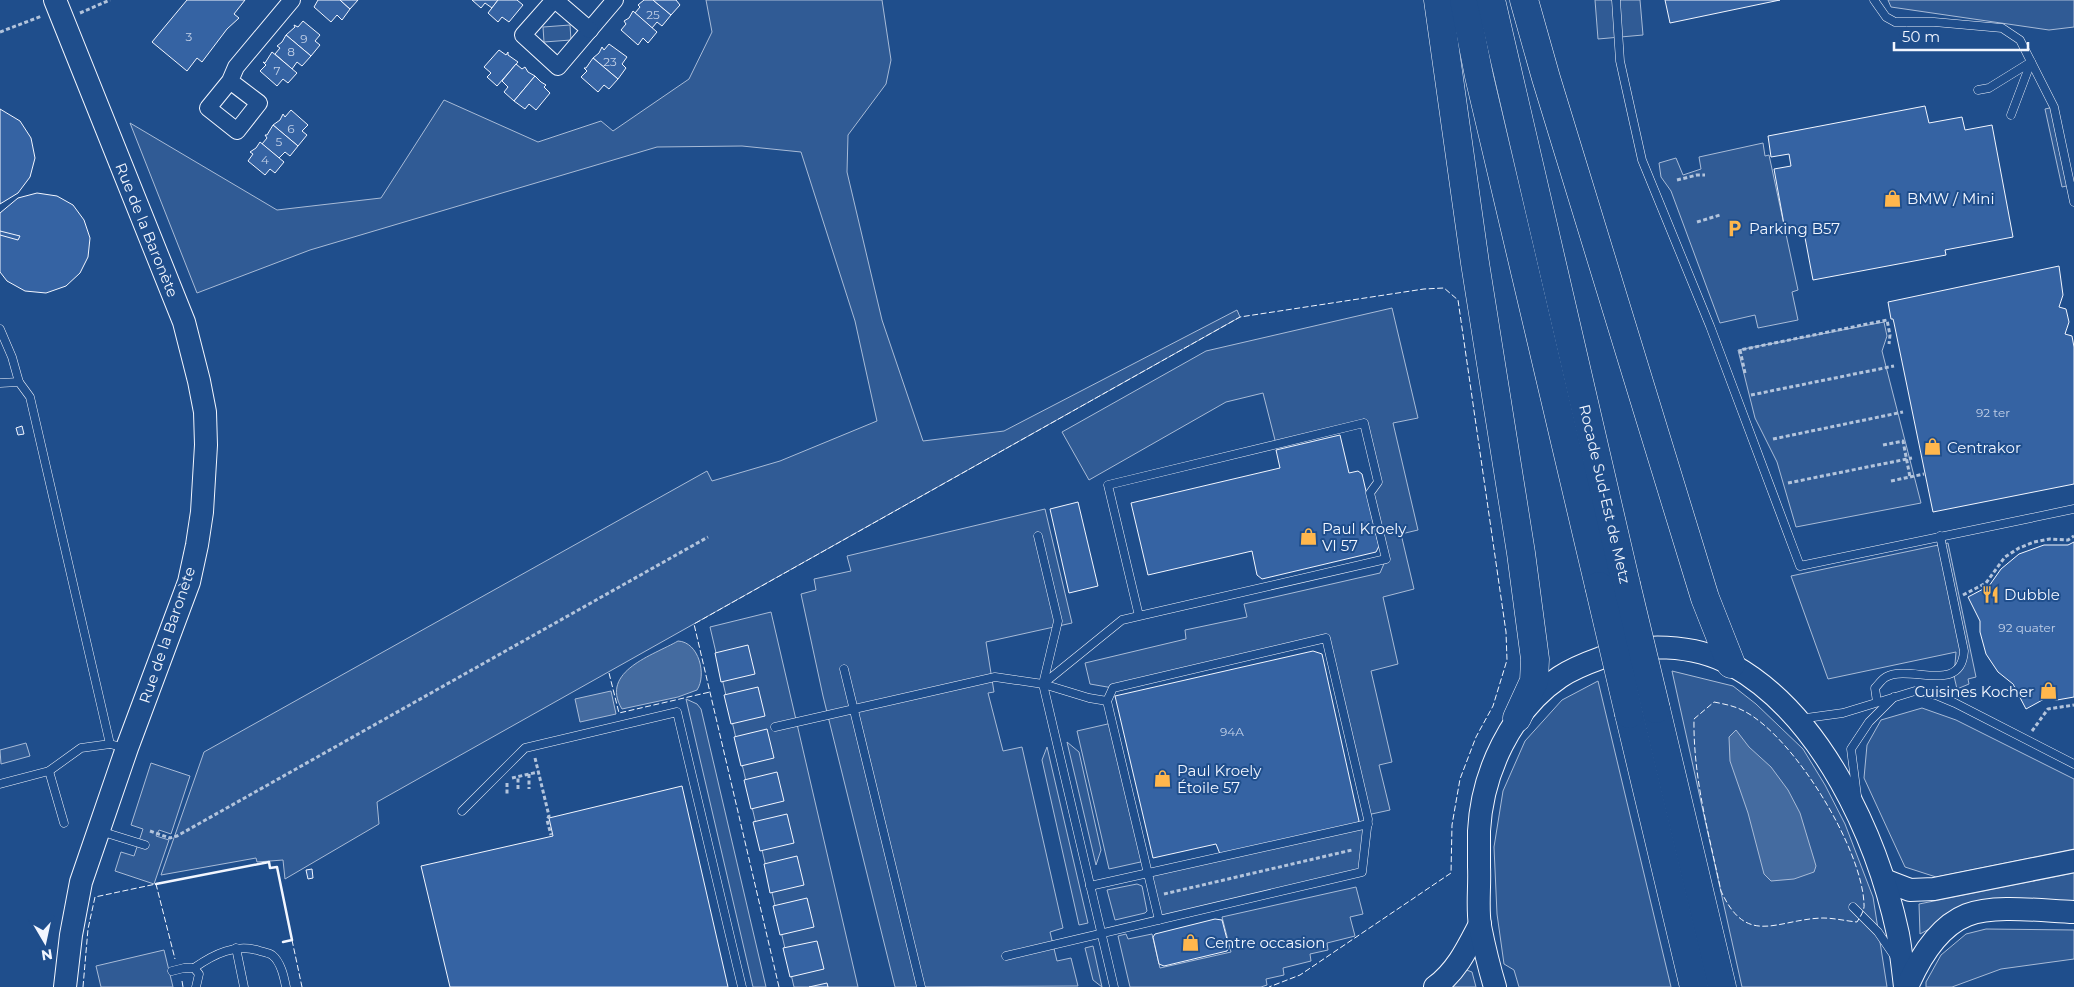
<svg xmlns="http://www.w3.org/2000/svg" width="2074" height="987" font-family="Montserrat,sans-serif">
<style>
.built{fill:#305b95;stroke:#a8bbd7}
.water{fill:#446ba0;stroke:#a8bbd7}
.building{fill:#3563a3;stroke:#f2f6ff}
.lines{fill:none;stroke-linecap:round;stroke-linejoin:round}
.lane-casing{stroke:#f2f6ff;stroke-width:9}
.street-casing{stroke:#f2f6ff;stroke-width:18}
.secondary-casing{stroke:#f2f6ff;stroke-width:24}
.highway-casing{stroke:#f2f6ff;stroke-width:29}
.path{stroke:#b3c4dc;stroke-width:3;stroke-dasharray:4 2.5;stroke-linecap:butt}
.lane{stroke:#1f4e8c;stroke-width:8}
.street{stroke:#1f4e8c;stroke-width:16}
.secondary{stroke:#1f4e8c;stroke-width:22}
.highway{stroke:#1f4e8c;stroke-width:28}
.highway-bridge-casing{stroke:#f2f6ff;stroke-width:29;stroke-linecap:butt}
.highway-bridge{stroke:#1f4e8c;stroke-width:28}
.fence{stroke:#f2f6ff;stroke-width:1;stroke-dasharray:6 2.5;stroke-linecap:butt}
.wall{stroke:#f2f6ff;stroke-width:2.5}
.labels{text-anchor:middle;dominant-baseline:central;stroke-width:4;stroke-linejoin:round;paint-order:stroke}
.number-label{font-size:12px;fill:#c3d1e8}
.poi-label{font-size:15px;fill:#f2f6ff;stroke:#1f4e8c;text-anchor:start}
.street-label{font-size:15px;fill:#f2f6ff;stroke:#1f4e8c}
</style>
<rect width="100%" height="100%" fill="#1f4e8c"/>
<g class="built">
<polygon points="706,0 882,0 891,60 886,84 848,135 847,172 882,320 923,441 1004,431 1237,310 1240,317 377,802 379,824 285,879 283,860 257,862 256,858 161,875 204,752 707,471 712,481 780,461 877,421 855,321 801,152 742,146 657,147 310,250 197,293 130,123 277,210 381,198 444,100 538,142 601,121 613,131 689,79 712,32"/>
<polygon points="1595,0 1640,0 1643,35 1598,39"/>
<polygon points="1888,0 2074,0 2074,27 2049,30 1891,7"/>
<polygon points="570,25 571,40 544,42 543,27"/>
<polygon points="2054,107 2071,185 2062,187 2045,109"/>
<polygon points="1763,143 1765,156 1769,155 1798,290 1792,292 1798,320 1758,328 1755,315 1720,323 1671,191 1661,177 1659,163 1676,158 1683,175 1701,169 1699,157"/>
<polygon points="1392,308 1418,418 1393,423 1418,530 1401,534 1414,589 1383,597 1398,664 1371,671 1392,762 1379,765 1390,810 1367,815 1326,638 1113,688 1090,684 1085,663 1186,639 1185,630 1247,617 1244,604 1380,573 1386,559 1370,493 1378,482 1364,424 1276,444 1263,393 1226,402 1089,480 1062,432 1206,351"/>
<polygon points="1884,322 1887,336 1882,351 1921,503 1796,527 1777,462 1755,418 1738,350"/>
<polygon points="1045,509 1072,623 986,642 994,692 988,693 1003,751 1022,747 1063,928 1050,932 1057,961 1071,958 1078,986 895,987 823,696 801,594 816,590 814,579 851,571 847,556"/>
<polygon points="1948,543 1976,677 1968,679 1969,684 1957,689 1954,676 1956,652 1828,679 1791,576"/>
<polygon points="771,612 858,987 794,987 710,627"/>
<polygon points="1672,671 1733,686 1756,704 1803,749 1825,785 1845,824 1873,897 1887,987 1742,987"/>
<polygon points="1598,681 1671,987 1519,987 1514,970 1504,964 1497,914 1494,847 1503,791 1525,741 1562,700"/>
<polygon points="686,699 697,704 701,709 766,987 753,987"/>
<polygon points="1922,708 1956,720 2074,779 2074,849 1936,877 1905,867 1864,778 1867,745 1881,720"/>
<polygon points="1112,723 1145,861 1109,869 1077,731"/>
<polygon points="1067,742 1079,752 1101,850 1096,865"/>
<polygon points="26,743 30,756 1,764 0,750"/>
<polygon points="1047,747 1088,923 1079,925 1042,760"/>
<polygon points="151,763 190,776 171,834 159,830 156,836 169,840 154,884 115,871 121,852 134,856 143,829 131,825"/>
<polygon points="1368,824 1362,872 1159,920 1148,873"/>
<polygon points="2074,873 2074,903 1982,901 1920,934 1919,904"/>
<polygon points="1137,884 1142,886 1147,911 1145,913 1115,920 1107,890"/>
<polygon points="1356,887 1363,914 1350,917 1355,936 1327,943 1328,950 1310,954 1311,961 1283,968 1284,975 1266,979 1267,985 1261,987 1130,987 1118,936 1126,934 1128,939 1152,934 1160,968 1231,952 1222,917"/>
<polygon points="1986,929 2074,930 2074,959 2001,969 1952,987 1926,987 1926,982 1941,955 1966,934"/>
<polygon points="1093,946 1102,987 1093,980 1085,948"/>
<polygon points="164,950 173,987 101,987 96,966"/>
<polygon points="1464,969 1472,972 1476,987 1449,987"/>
</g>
<g class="water">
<path d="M678,641C699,642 707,675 697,690L678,697L622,709C599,671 654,655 678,641Z"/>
<polygon points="611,691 616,714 580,722 575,699"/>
<polygon points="1736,730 1749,747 1771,767 1788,790 1800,813 1816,866 1814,872 1794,879 1771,881 1764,874 1748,813 1730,761 1729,737"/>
</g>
<g class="building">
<polygon points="187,0 245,0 234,14 239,18 227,29 202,62 197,58 187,71 152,42"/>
<polygon points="318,0 340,0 350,9 342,20 337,15 331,22 314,7"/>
<polygon points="340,0 358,0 350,9"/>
<polygon points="472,0 498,0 492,8 485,3 481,8"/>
<polygon points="498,0 517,0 523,5 509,22 502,17 498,22 488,13"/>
<polygon points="644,0 653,0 671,15 662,26 657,22 652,28 635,13 640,7 638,5"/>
<polygon points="653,0 676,0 680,5 671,15"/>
<polygon points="1665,0 1780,0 1670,23"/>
<polygon points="633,11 657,32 648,43 643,38 638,45 621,30 626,24 624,21 629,18"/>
<polygon points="303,21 320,35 315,41 320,45 311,56 286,35 295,27 294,25 298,27"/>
<polygon points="286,35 311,56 302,66 297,62 292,69 275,54 280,48 277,46 282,42"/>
<polygon points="609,44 627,57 622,64 626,68 618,79 593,58 599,53 602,47 604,50"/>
<polygon points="499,50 506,55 508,52 508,55 518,62 497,86 487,77 491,73 484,67"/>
<polygon points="272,52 297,73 288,83 283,79 277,86 260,71 266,65 263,62 265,63"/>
<polygon points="593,58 618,79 609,89 604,85 598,92 581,77 587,71 584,68 586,68"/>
<polygon points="516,64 522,69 525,67 528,72 535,76 514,101 504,92 508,87 502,81"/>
<polygon points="535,76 541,82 546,85 544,87 550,93 536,110 529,104 525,109 514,101"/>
<polygon points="1925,106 1929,123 1962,117 1965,130 1992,125 2013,237 1945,250 1946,255 1813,280 1803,227 1785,230 1774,169 1791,166 1789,154 1771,157 1768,136"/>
<polygon points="0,109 20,121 31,138 35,158 30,177 18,193 0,204"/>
<polygon points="291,110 308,125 302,131 307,135 298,146 273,125 280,120 283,114 285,117"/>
<polygon points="273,125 298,146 290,156 285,152 279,158 262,144 267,138 265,135 267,135"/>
<polygon points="260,142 284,162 275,173 270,169 265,175 248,161 253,154 250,152 256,148"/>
<polygon points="37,193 57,196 73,205 84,220 90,238 88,257 80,273 66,286 46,293 25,291 7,281 0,272 0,213 18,198"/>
<polygon points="0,231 20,236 18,240 0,235"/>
<polygon points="2059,266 2063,295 2059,307 2066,309 2069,322 2065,334 2072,336 2074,347 2074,484 1933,512 1894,323 1893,319 1891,319 1888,302"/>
<polygon points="22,426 24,434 18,435 16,428"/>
<polygon points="1340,435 1349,473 1358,471 1362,474 1379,546 1376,552 1262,579 1257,575 1252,551 1148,575 1131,503 1280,468 1276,450"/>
<polygon points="1078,502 1098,586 1069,593 1050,509"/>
<polygon points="2074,542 2074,697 2057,700 2046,698 2026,709 2013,684 1998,672 1986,654 1980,632 1980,621 1968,597 1989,586 2001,569 2019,554 2044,545 2068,545"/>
<polygon points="748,645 755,674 721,682 715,653"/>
<polygon points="1313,651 1322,654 1359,821 1357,824 1220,854 1216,844 1153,858 1115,696"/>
<polygon points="758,687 765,716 731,724 724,695"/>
<polygon points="767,729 774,758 741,766 734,737"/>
<polygon points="777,772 784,801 751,809 744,780"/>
<polygon points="682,786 728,987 450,987 421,866 553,836 549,818"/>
<polygon points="787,814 794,843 760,851 753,822"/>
<polygon points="797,856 804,885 770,893 764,864"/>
<polygon points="312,869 313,878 308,879 306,870"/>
<polygon points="807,898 814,927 780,935 773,906"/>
<polygon points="1215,919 1222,920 1229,947 1227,951 1164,966 1159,964 1153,937 1155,934"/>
<polygon points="817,941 824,969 790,977 783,948"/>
<polygon points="827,983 828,987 809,987"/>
</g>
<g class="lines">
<defs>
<g id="lane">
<polyline points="1616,0 1620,61 1642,160 1710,326 1800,566 2074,509"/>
<polyline points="1874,0 1886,17 1895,22 1934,22 2002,28 2020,40 2054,107 2074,202"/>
<polyline points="1978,90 1989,88 2031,62"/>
<polyline points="2011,115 2031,62"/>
<polyline points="0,329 12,357 19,382"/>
<polyline points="0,383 19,382 30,397 110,744 125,748"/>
<polyline points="1038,536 1058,621 1043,684 1114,987"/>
<polyline points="844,669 921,987"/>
<polyline points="1043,684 1122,620 1139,616 1386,559 1370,493 1378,482 1364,423 1108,485 1139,616"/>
<path d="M1877,702L1875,688C1878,685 1882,679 1886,677C1911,664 1961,695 1964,651L1940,536"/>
<polyline points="1799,719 1843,713 1915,691 1936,695 1955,703 2074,764"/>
<polyline points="775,727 995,677 1043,684 1089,698 1107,701"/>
<polyline points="49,771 64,823"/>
<polyline points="0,784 49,771 81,748 110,744"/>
<polyline points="1857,796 1851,749 1869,722 1894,697"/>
<polyline points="462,811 525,748 677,712 742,987"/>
<polyline points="100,831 145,845"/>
<polyline points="1090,886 1368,824"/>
<polyline points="1853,907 1878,932 1895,957"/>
<polyline points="236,948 244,987"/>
<polyline points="1006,956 1362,872 1368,819 1326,638 1113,688 1107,701 1159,920"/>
<path d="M194,968C214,954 236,943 260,951C263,952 269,953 272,955C281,962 284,977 286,987"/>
<polyline points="172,971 184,968 194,968 199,974 196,987"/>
</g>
<g id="street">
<polyline points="554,0 523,35 558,67 615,0"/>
<polyline points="555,0 590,30"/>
<polyline points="230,81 259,103 237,131 208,108 230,81 236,67 292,0"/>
</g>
<g id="secondary">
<polyline points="55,0 184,322 199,381 205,412 206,445 202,512 197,545 189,582 127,748 81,882 71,935 65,987"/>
<polyline points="1884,880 1910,890 1934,889 2074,861"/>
<path d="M1435,987C1457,971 1468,947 1480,924"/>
<path d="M1495,987C1489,967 1484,946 1480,926C1477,907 1480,886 1479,867C1479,855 1479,843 1479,831C1482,773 1511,710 1560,677C1572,669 1587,663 1601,658C1639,642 1695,644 1732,665C1822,715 1877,837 1898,934C1901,951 1903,969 1905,987"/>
<path d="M1907,987C1919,959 1937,927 1967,915C1994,904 2044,911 2074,912"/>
</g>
<g id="highway">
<polyline points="1438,0 1475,263 1521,553 1535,659 1534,681 1517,718"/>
<polyline points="1464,0 1479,76 1599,586"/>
<polyline points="1491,0 1626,584"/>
<polyline points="1524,0 1546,78 1705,598 1731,664"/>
<polyline points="1656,709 1722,987"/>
<polyline points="1629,714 1694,987"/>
</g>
</defs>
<use href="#lane" class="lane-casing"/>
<use href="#street" class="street-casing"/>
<use href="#secondary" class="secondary-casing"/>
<use href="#highway" class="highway-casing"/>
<g class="path">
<polyline points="80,13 110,0"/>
<polyline points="0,32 42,16"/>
<polyline points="1677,180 1697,175 1705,175"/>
<polyline points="1697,222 1720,215"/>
<polyline points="1745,373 1740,350 1887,320 1890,335 1889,344"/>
<polyline points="1751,395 1894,366"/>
<polyline points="1773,439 1903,412"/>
<polyline points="1883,445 1903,441 1910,477"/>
<polyline points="1891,481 1924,474"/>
<polyline points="1788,483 1912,458"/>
<polyline points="1963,595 1986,583 2005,557 2019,548 2034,542 2050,539 2068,540 2074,536"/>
<polyline points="2032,731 2048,709 2074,705"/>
<polyline points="535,758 549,816 547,820 551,835"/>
<polyline points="529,774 529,789"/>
<polyline points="512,778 538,772"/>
<polyline points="507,783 507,795"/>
<polyline points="518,789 518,777"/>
<polyline points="150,831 170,838 177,836 708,537"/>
<polyline points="1164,894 1352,850"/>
</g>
<use href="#lane" class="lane"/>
<use href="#street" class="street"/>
<use href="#secondary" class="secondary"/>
<use href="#highway" class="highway"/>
<defs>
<g id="highway-bridge">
<polyline points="1626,584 1656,709"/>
<polyline points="1599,586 1629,714"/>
</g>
</defs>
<use href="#highway-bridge" class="highway-bridge-casing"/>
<use href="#highway-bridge" class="highway-bridge"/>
<g class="fence">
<polyline points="609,673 619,713 710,692"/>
<path d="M1714,702C1724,704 1735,706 1744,711C1794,737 1862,848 1864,904C1865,910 1860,917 1857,922C1846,921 1834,918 1823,918C1777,919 1747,948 1721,891C1709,834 1693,778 1694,719Z"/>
<polyline points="292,940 302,987"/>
<polyline points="182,981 183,987"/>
<polyline points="83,987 88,929 95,897 156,884 175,959"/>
<polyline points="779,987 694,624 1240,317 1424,289 1444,288 1458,300 1506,632 1507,660 1493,706 1476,737 1460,779 1452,825 1451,873 1300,975 1269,987"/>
</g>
<polyline class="wall" points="156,884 269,862 270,868 277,867 292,940 283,942"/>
</g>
<defs>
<symbol id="shop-bare" viewBox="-9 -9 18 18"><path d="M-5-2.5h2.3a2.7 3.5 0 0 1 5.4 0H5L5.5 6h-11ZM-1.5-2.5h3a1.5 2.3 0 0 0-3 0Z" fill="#ffb74d" stroke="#1f4e8c" stroke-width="2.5" paint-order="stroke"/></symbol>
<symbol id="parking-bare" viewBox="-9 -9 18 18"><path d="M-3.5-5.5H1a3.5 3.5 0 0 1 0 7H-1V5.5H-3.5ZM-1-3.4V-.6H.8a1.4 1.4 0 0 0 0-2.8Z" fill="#ffb74d" stroke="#1f4e8c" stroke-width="2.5" paint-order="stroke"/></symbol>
<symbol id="restaurant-bare" viewBox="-9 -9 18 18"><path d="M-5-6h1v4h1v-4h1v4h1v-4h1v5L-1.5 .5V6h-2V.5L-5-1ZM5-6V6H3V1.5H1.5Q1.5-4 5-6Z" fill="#ffb74d" stroke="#1f4e8c" stroke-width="2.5" paint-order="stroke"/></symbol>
</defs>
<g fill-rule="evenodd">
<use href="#shop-bare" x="1880" y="186" width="25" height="25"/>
<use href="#parking-bare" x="1722" y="216" width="25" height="25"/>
<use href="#shop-bare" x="1920" y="434" width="25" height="25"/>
<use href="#shop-bare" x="1296" y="524" width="25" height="25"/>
<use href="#restaurant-bare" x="1978" y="582" width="25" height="25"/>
<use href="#shop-bare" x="2036" y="678" width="25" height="25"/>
<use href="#shop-bare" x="1150" y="766" width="25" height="25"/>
<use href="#shop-bare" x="1178" y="930" width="25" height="25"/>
</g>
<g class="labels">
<g class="number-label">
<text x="653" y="14">25</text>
<text x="189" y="36">3</text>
<text x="304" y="38">9</text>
<text x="291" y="51">8</text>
<text x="610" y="61">23</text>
<text x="277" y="70">7</text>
<text x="291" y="128">6</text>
<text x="279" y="141">5</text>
<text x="265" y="159">4</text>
<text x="1993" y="412">92 ter</text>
<text x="2027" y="627">92 quater</text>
<text x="1232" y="731">94A</text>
</g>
<g class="poi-label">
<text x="1907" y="198">BMW / Mini</text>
<text x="1749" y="228">Parking B57</text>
<text x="1947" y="447">Centrakor</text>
<text x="1322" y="528">Paul Kroely<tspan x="1322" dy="17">VI 57</tspan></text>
<text x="2004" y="594">Dubble</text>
<text x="2034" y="691" text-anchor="end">Cuisines Kocher</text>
<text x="1177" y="770">Paul Kroely<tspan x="1177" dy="17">Étoile 57</tspan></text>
<text x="1205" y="942">Centre occasion</text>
</g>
<g class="street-label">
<text transform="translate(147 230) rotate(68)">Rue de la Baronète</text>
<text transform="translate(1605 494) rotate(77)">Rocade Sud-Est de Metz</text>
<text transform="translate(167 635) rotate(-71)">Rue de la Baronète</text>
</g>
</g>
<g transform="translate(45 942) rotate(171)" stroke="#1f4e8c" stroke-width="4" paint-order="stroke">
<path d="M0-4L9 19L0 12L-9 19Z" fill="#f2f6ff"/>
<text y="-8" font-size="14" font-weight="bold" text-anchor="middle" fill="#f2f6ff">N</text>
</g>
<path d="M1894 42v8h134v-8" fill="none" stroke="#f2f6ff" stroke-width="2.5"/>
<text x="1902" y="42" font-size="15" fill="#f2f6ff" stroke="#1f4e8c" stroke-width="4" paint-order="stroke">50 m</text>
</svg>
